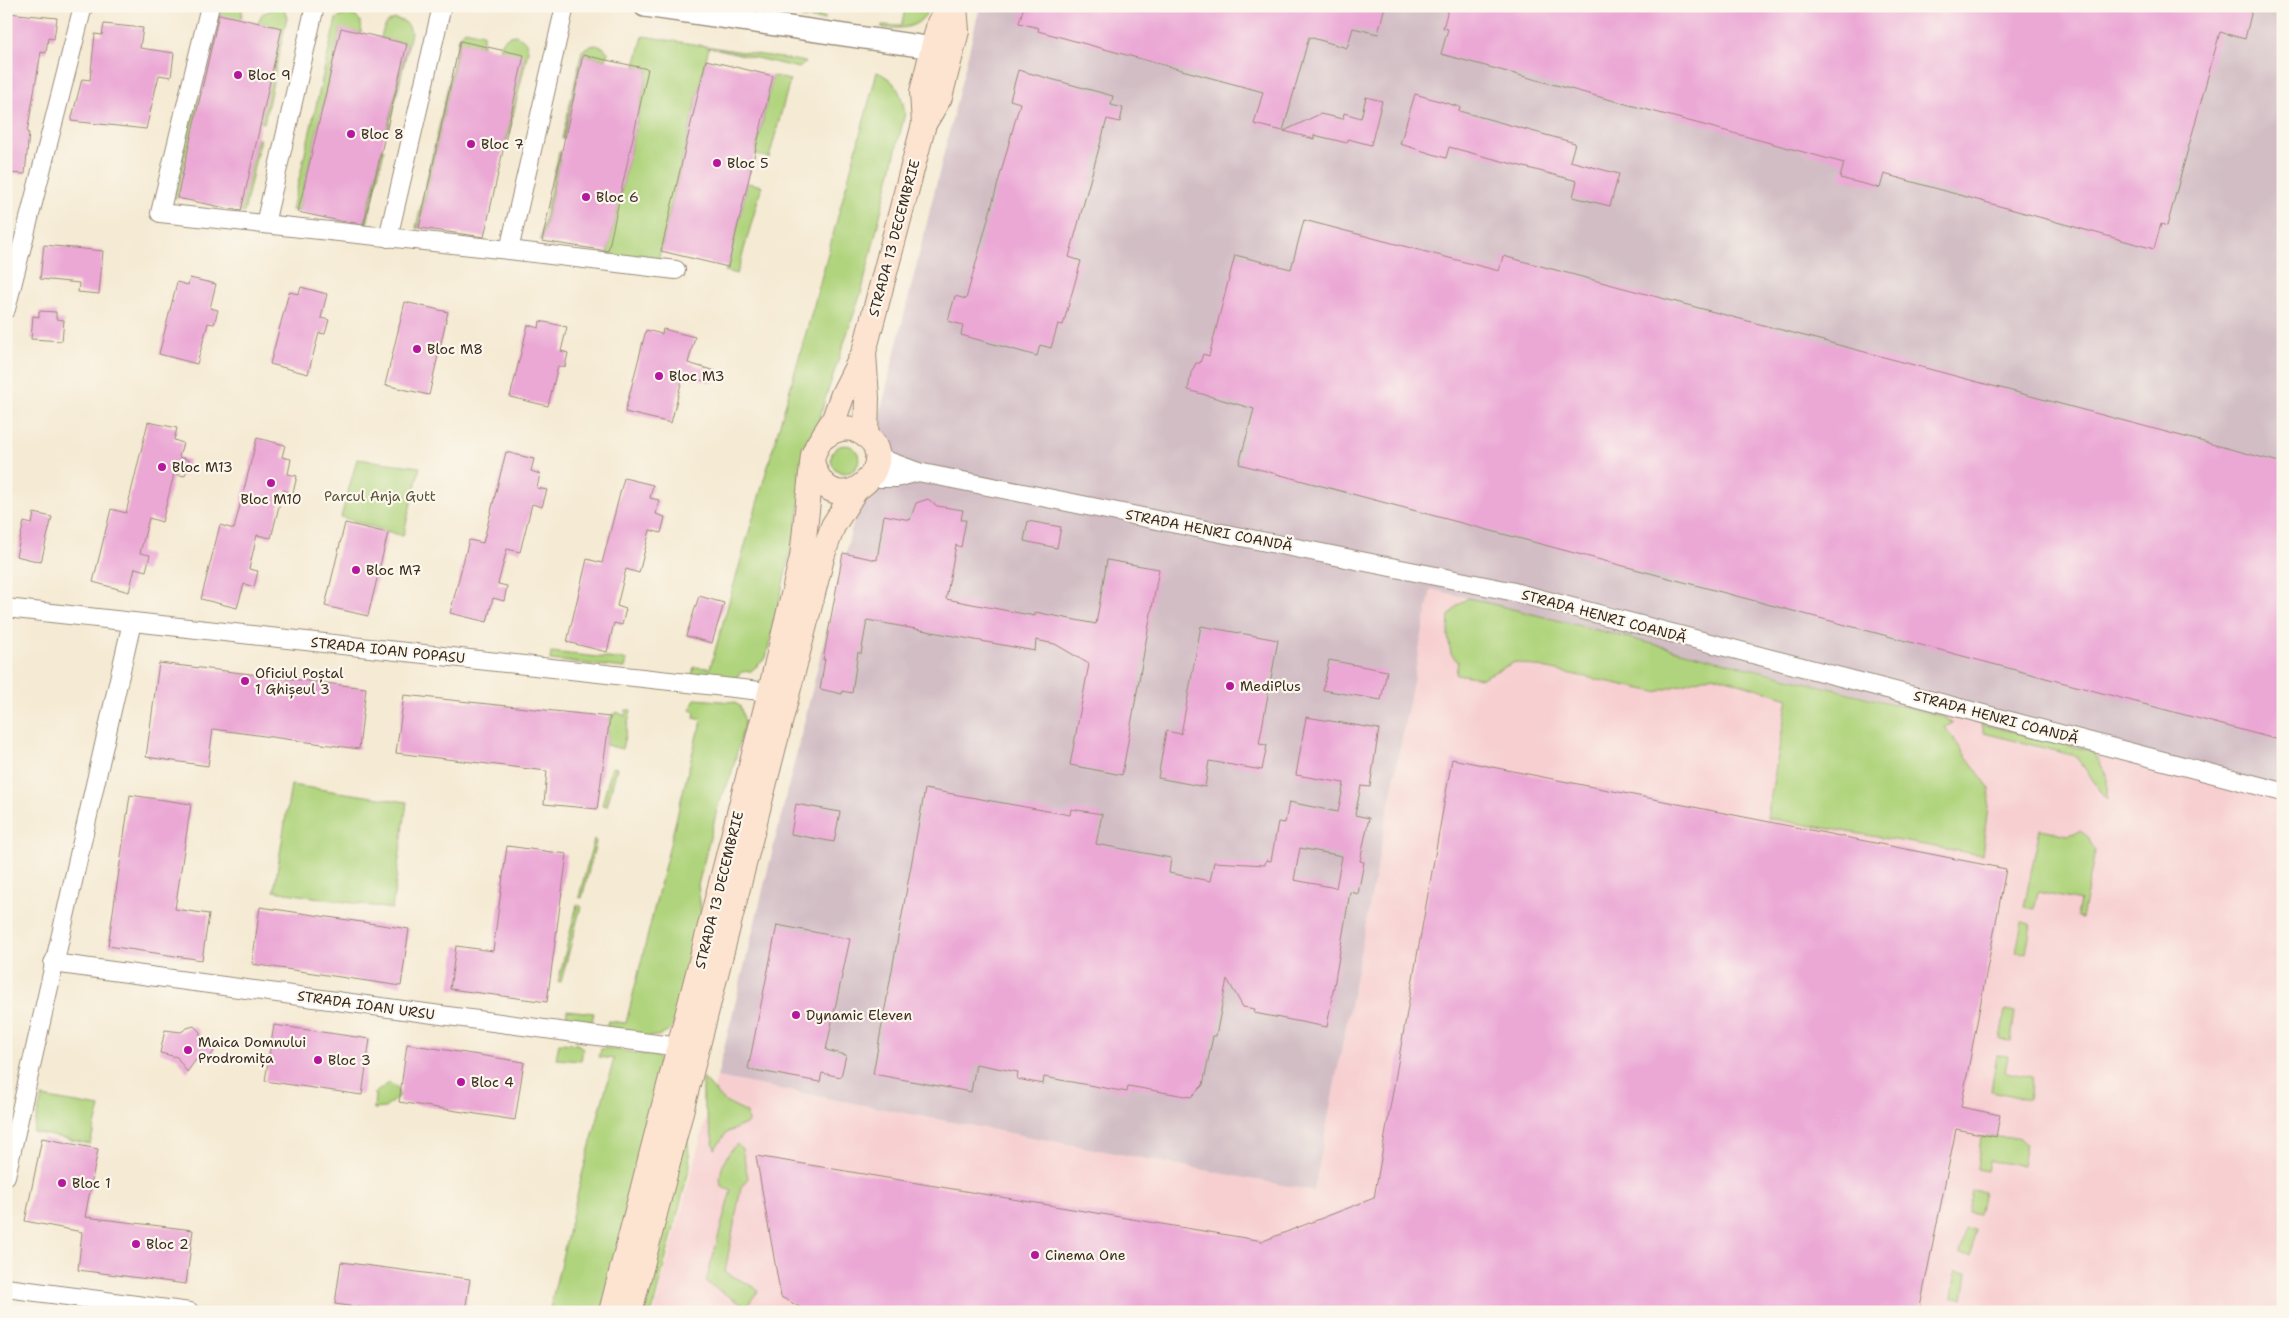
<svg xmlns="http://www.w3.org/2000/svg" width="2289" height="1318" font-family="'Shantell Sans',sans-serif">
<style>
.built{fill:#f7cfd0}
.industrial{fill:#d2bdc5}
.green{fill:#b0d47d;stroke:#767f4e}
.building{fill:#eba8d5;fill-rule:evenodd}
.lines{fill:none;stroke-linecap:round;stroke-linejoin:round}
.minor-casing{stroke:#988a78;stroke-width:20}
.tertiary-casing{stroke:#988a78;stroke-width:24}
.secondary-casing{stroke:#988a78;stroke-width:26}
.minor{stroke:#fff;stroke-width:18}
.tertiary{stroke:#fff;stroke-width:21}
.secondary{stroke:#fde4d1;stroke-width:24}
.poi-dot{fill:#b5179e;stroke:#fbf7ec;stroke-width:2}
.labels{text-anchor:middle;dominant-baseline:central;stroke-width:4.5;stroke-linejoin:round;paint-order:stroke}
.poi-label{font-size:14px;fill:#3b2a1e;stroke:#fbf7ec;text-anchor:start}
.street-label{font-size:14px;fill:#3b2a1e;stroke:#fbf7ec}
.park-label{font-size:14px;fill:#585436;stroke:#fbf7ec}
</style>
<rect width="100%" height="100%" fill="#fbf7ec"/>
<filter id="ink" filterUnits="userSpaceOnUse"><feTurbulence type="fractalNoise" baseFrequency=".02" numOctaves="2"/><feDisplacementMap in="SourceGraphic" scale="10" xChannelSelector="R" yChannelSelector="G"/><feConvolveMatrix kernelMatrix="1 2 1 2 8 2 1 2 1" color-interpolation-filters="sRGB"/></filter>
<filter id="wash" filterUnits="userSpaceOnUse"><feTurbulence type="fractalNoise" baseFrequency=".0096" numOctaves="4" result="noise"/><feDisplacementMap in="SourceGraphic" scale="20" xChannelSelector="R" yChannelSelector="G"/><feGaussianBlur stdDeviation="1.12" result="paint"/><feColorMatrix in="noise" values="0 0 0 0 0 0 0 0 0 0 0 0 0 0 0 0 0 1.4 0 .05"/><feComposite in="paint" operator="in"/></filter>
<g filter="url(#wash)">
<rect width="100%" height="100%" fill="#f5ead3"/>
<polygon class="built" points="1431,589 2283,798 2283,1312 654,1312 717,1077 1314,1191"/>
<polygon class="industrial" points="980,6 2283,6 2283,798 1431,589 1314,1191 717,1077"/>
<g class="green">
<polygon points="217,6 243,6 241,19 177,198 173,197"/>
<polygon points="748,6 810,6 808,14 825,17 825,20 802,18 802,14"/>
<path d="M906,6H930C921,29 903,29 882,28V25L901,26Z"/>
<polygon points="278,7 283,7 287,17 264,123 261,122 258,23 262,14"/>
<path d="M347,14C359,16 363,21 361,33L341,29L298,212L292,210L336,19Z"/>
<path d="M395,19C405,21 409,23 411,33L389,128H387L407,44L381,38C383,28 385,22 395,19Z"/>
<polygon points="465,30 483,34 483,46 460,42 419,228 416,228 459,38"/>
<path d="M515,35C523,38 527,41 528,51L507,140H505L500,50C502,40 505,37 515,35Z"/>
<polygon points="643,36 806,62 799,68 709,47 657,266 607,255 648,70 635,66"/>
<polygon points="595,45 603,47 608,52 606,60 583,55 564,139 562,139 582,51 587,47"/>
<path d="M877,72C896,80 901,92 905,113L862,290L825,399L813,443L794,537L766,658L751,671L741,672L736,678L692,675L694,667L710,668L814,305Z"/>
<polygon points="773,76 790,80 769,158 755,154"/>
<polygon points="257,139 260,139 244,213 240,212"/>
<polygon points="382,149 384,150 366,228 364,227"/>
<polygon points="559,152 561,153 542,241 540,240"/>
<polygon points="748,183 762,186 737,274 725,271 728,266"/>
<circle cx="845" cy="459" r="14"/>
<polygon points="357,459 420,467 403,536 341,517"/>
<polygon points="1468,598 1942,716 1953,723 1945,727 1990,789 1982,855 1767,818 1788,698 1713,675 1656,692 1515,662 1482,678 1456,674 1458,662 1451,654 1448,636 1449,616 1458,605"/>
<polygon points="551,652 627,660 625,668 550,660"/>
<path d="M695,699L733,702L740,706L745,722L731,775L718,806L698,885L702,921L673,1027C659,1044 629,1034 610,1032L606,1028L608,1021L626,1023L698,731L700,730L702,720L694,718L695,711L690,710Z"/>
<polygon points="626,710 631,710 622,749 606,745 610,717 617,712 625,716"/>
<polygon points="1981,724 2092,751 2107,775 2107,800 2076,756 1984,733"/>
<polygon points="612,767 617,768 607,806 602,805"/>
<polygon points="291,785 407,802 392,909 274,891"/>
<polygon points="2040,829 2068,835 2080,831 2087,836 2095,851 2082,918 2077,917 2080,901 2038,892 2034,909 2024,907"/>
<polygon points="594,839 596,842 582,898 579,897"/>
<polygon points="577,905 581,906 561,982 558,982"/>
<polygon points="2022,922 2031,924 2026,953 2016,952"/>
<polygon points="567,1010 594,1013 591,1025 588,1026 566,1023"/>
<polygon points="2005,1010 2015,1012 2011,1041 2000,1040"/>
<polygon points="559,1043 577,1044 583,1048 581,1061 556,1059"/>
<polygon points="606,1048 656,1056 663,1065 602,1312 549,1312 583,1171 614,1059 599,1057 601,1049"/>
<polygon points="1997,1055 2008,1056 2005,1072 2032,1077 2029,1099 1991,1091"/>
<polygon points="703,1078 725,1102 747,1113 748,1123 726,1133 715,1149 703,1100"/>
<polygon points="389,1083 397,1087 399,1096 385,1108 374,1109 375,1093"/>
<polygon points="42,1097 100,1107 90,1144 33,1132"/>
<polygon points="687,1135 690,1166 652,1312 640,1312"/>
<polygon points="1981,1137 2020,1138 2026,1144 2022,1165 1989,1161 1987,1171 1977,1169"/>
<path d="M737,1144L742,1149L748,1178L741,1187L725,1272L759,1290L746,1307L706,1282L731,1190L721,1186C718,1172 726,1153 737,1144Z"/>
<polygon points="1972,1190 1984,1192 1979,1214 1968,1212"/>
<polygon points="1965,1229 1975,1230 1971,1256 1960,1254"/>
<polygon points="1956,1271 1967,1273 1963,1298 1952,1297"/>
</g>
<g id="blocks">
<g class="building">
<polygon points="1024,6 1385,6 1378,34 1353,28 1347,48 1309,37 1283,131 1254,124 1263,92 1038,31 1039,28 1019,23"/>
<polygon points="1449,6 2253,6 2245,39 2220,32 2167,226 2161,224 2154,249 1884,174 1880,188 1840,178 1844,163 1441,54 1448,29 1443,28"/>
<polygon points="8,13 57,18 54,39 48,38 46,53 41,52 27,133 29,133 25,174 6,173 6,32"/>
<polygon points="219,14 282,28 241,211 177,198"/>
<polygon points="104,24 143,28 140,48 174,53 171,77 159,75 146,129 71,121 82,79 90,80 95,34 102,35"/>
<polygon points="341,28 407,44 364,224 340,221 298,212"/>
<polygon points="460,41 524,55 484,237 419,228"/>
<polygon points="583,55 648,69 608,251 542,241"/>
<polygon points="706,60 773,76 728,267 661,251"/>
<polygon points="1018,70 1113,96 1111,105 1123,108 1120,122 1107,119 1069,257 1081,261 1063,325 1058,324 1051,348 1040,345 1037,356 961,335 963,325 948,321 955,296 966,299 1020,103 1010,100"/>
<polygon points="1415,94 1460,107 1459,111 1575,143 1570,161 1619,174 1610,206 1573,197 1577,181 1449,147 1446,158 1400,144"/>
<polygon points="1366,97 1382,101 1371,145 1348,139 1347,143 1314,135 1314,139 1284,131 1320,114 1343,119 1344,113 1361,118"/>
<polygon points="1304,220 1499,271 1503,256 2283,463 2283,741 1239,464 1254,409 1188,390 1191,373 1196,363 1200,363 1203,354 1209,356 1235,255 1291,269"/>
<polygon points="44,245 103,251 99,294 78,292 79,283 40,279"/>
<polygon points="190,278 216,284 210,308 218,310 214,324 208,323 197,364 159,354 177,282 188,285"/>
<polygon points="301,287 327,294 321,318 329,320 325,334 319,333 308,374 270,364 289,292 299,294"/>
<polygon points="405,302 448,312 429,395 385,385"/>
<polygon points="39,311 56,312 56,319 64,320 62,341 31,339 33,316 39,317"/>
<polygon points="540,321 567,327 561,351 568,353 565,367 558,366 548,406 510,397 528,325 539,328"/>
<polygon points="663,329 695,337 688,363 715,371 712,383 683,376 671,423 625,412 646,330 662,334"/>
<polygon points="148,422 177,428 174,440 183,443 179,457 189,460 185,476 174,474 162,522 149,518 140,553 150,555 146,571 135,568 129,592 93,582 111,509 126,513"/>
<polygon points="257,438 285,445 282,457 291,459 288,474 297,476 293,493 283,490 271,538 257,535 249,569 258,571 254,587 244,584 237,608 201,599 220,525 234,529"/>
<polygon points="506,452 534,459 531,471 540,474 537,488 547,490 542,507 532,504 520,552 507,549 498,584 507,586 504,601 493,598 487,622 450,613 469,540 483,543"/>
<polygon points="624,478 653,485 650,498 659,500 656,514 665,517 661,533 650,530 639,573 626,569 617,606 626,609 622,625 614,623 607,652 567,642 587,559 602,563"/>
<polygon points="928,499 937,506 963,510 961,520 966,520 961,547 956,545 946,599 1035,616 1035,612 1096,624 1107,560 1159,569 1122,775 1070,765 1089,664 1055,644 1036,640 1035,651 867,620 861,654 858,652 852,693 842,691 842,694 820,689 825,659 823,660 843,553 877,560 884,515 910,520 916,503"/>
<polygon points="34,513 52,517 41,562 16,556 24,522 32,524"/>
<polygon points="1028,521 1061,527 1057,548 1024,541"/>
<polygon points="345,523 388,533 368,616 325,606"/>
<polygon points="699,596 724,603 712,643 686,636"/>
<polygon points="1201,626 1278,640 1259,744 1267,745 1262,770 1209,761 1205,787 1158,778 1166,731 1181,734"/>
<polygon points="1329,660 1387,671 1381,700 1323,690"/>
<polygon points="159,663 366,688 359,749 213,729 208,766 146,757"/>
<polygon points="404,695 610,717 597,809 544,804 547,771 396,753"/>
<path d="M1306,717L1379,729L1370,787L1361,786L1355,815L1369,818L1360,861L1364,862L1358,894L1350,892L1327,1027L1254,1013L1255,1009L1243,1007L1227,979L1216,1036H1213L1203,1085L1191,1097L1128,1086L1127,1092L1044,1077L1043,1084L1017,1079L1018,1072L976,1064L971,1092L873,1074L925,789L1070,815L1071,809L1102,814L1096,844L1171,858L1169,873L1210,881L1214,862L1265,865L1266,860L1271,861L1278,822L1285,823L1289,802L1338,812L1344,783L1296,775ZM1300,848L1342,856L1336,888L1294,880Z"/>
<polygon points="1452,759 2006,869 1961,1107 2000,1115 1996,1137 1956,1129 1919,1312 809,1312 781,1297 756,1156 1263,1241 1374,1198"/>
<polygon points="130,795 191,804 175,909 209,914 202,960 108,946"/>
<polygon points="796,804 840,812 834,842 791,834"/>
<polygon points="507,846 567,854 547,1002 450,989 456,946 493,951"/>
<polygon points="260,907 409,929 401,986 252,964"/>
<polygon points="777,925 850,939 826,1050 846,1055 841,1077 822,1073 820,1082 748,1069"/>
<polygon points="274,1025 370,1039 362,1095 265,1081"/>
<polygon points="194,1026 200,1032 200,1036 213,1040 216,1046 213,1053 208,1059 198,1057 187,1072 177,1057 160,1053 165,1030 181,1032 187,1028"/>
<polygon points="407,1044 524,1062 515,1120 399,1102"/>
<polygon points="42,1138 98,1149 85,1217 193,1230 186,1284 78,1270 82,1232 25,1221"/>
<polygon points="341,1262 470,1279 465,1312 392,1312 335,1304"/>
</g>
</g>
</g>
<g filter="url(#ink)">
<use href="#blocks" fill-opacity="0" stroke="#988a78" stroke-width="1"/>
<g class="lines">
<defs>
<g id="minor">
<polyline points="210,6 160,213 509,250 676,270"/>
<polyline points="265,224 315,6"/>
<polyline points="388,238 442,6"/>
<polyline points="509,250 565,6"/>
<polyline points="6,309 83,6"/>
<polyline points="876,453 888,461 918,472 1510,591 2283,792"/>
<polyline points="872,478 896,478 918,472"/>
<polyline points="6,608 770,692"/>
<polyline points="53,963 679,1047"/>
<polyline points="6,1176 132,622"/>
<polyline points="6,1288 190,1312"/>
</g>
<polyline id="tertiary" points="645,6 933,48"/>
<g id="secondary">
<polyline points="924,124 922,92 939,23 951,6"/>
<polyline points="864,353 867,398 866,436"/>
<path d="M813,465C836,533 913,456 858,431C845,425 833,430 823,438"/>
<polyline points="611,1312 770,692 802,557 813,455 817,446 834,419 843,394 864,352 924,124 940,97 957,31 955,6"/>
<polyline points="630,1312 823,554 833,526 855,491"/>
</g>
</defs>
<use href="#minor" class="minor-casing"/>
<use href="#tertiary" class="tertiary-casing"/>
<use href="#secondary" class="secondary-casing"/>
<use href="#minor" class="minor"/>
<use href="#tertiary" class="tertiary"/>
<use href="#secondary" class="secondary"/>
</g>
</g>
<g class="poi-dot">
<circle cx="238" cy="75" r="5"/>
<circle cx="351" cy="134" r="5"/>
<circle cx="471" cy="144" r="5"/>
<circle cx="717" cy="163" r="5"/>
<circle cx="586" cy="197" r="5"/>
<circle cx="417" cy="349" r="5"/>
<circle cx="659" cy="376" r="5"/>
<circle cx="162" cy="467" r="5"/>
<circle cx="271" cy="483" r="5"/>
<circle cx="356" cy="570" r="5"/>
<circle cx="245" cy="681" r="5"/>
<circle cx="1230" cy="686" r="5"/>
<circle cx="796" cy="1015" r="5"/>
<circle cx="188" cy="1050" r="5"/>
<circle cx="318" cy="1060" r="5"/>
<circle cx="461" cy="1082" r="5"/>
<circle cx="62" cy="1183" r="5"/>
<circle cx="136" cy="1244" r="5"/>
<circle cx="1035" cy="1255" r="5"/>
</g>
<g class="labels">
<g class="poi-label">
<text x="248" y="75">Bloc 9</text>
<text x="361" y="134">Bloc 8</text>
<text x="481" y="144">Bloc 7</text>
<text x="727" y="163">Bloc 5</text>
<text x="596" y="197">Bloc 6</text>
<text x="427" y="349">Bloc M8</text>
<text x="669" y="376">Bloc M3</text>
<text x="172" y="467">Bloc M13</text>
<text x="271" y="499" text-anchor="middle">Bloc M10</text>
<text x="366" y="570">Bloc M7</text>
<text x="255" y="673">Oficiul Poștal<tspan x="255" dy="16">1 Ghișeul 3</tspan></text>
<text x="1240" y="686">MediPlus</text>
<text x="806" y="1015">Dynamic Eleven</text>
<text x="198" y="1042">Maica Domnului<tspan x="198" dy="16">Prodromița</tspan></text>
<text x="328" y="1060">Bloc 3</text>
<text x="471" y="1082">Bloc 4</text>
<text x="72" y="1183">Bloc 1</text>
<text x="146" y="1244">Bloc 2</text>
<text x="1045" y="1255">Cinema One</text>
</g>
<g class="street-label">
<text transform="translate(894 238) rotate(-75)">STRADA 13 DECEMBRIE</text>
<text transform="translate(1209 530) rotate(11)">STRADA HENRI COANDĂ</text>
<text transform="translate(1604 616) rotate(15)">STRADA HENRI COANDĂ</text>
<text transform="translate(388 650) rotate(6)">STRADA IOAN POPASU</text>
<text transform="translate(1996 717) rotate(15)">STRADA HENRI COANDĂ</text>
<text transform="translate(719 890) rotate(-76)">STRADA 13 DECEMBRIE</text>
<text transform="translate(366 1005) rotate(8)">STRADA IOAN URSU</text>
</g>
<g class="park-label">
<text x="380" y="496">Parcul Anja Gutt</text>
</g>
</g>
<rect width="2289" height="1318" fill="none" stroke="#fbf7ec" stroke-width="25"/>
</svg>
